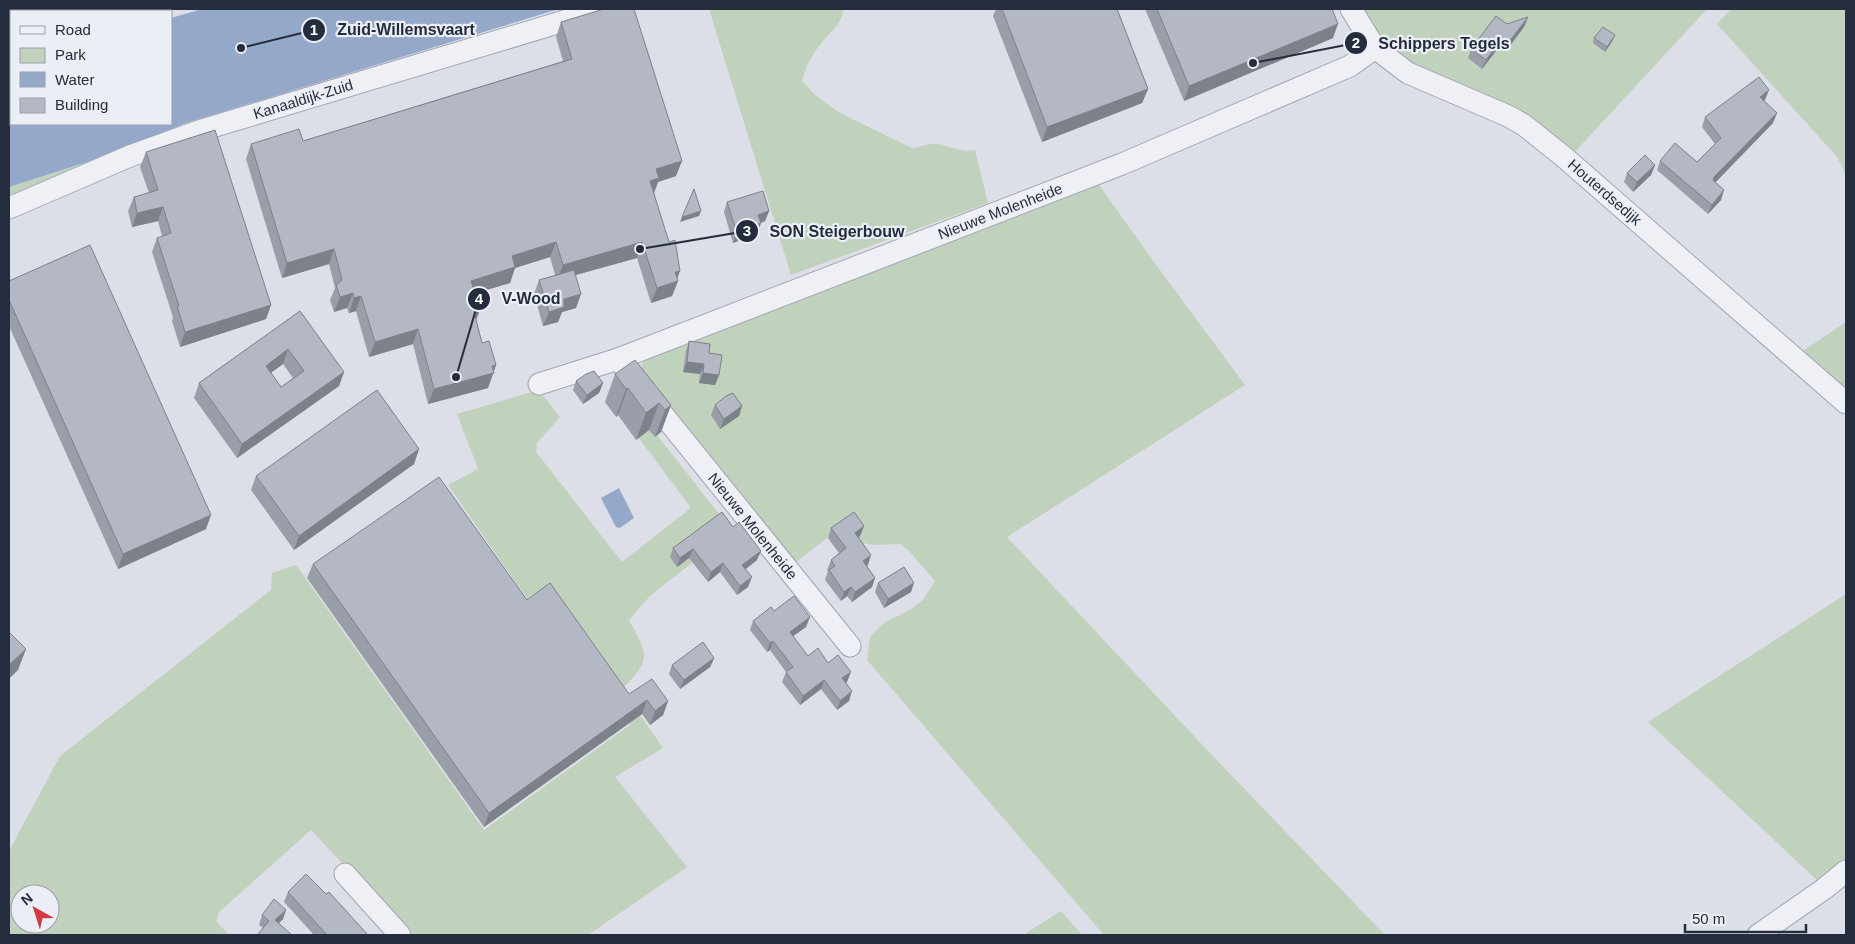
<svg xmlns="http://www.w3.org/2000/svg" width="1855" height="944" font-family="Helvetica,sans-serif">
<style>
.green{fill:#c0d1bc;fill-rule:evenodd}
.water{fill:#94a9ca}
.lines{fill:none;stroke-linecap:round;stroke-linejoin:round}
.minor-casing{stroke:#a1a6b1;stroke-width:23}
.highway-casing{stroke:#828b9e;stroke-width:29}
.minor{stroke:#eff0f5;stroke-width:21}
.highway{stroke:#fff;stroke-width:28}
.wall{fill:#9a9ea9;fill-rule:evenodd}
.shaded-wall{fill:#7d8189}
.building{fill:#b3b8c4;stroke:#7d8189;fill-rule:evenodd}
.labels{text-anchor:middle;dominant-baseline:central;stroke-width:4.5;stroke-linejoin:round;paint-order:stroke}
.street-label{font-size:15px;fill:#252c3e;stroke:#ebeef5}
.leader{fill:none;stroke:#252c3e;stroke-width:2}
.callout-dot{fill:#252c3e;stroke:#ebeef5;stroke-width:2}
.mark-label{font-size:15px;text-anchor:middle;font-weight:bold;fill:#fff}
.callout-label{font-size:16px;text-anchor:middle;font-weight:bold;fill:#252c3e;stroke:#ebeef5;stroke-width:4.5;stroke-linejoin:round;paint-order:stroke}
</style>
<rect width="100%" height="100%" fill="#dcdfe7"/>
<g class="green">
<path d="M709,9H844C839,29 831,30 820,45C811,56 805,68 802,81L814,94L838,112L912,148C919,148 925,144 931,144C947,143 960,154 975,150L988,203L791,275Z"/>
<polygon points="1359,9 1707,9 1572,155 1393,55"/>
<polygon points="1731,9 1846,9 1846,175 1837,157 1717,24"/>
<polygon points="112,154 9,199 9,187"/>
<polygon points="1097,182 1151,258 1245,385 1007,537 1209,752 1385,935 1104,935 867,660 870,637 885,622 910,610 923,600 935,581 908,550 900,544 876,545 862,543 847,522 794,564 641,370 644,355"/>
<polygon points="1846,322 1846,392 1800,353"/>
<path d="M539,390L560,417L537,443L536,452L622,562L691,508L629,425L641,415L727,524L700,543L692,533L684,539L698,558L650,596L629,620C649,656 651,660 622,689L663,748L615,777L687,867L588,935H410L311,830L218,913L217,922L229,935H9V851L60,756L271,590L272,573L296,565L484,830L630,725L560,646L448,485L478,469L457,414ZM20,894H50V924H20Z"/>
<polygon points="1846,594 1846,862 1821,884 1648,722"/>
<polygon points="1061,911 1082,935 1023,935"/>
</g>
<g class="water">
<polygon points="202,9 559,9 186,123 112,154 9,187 9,66 11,65 11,124 171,124 171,18"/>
<polygon points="619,488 634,518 620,528 616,527 601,498"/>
</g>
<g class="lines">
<defs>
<g id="minor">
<polyline points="1351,9 1375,48 1408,73 1508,116 1524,125 1564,157 1846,403"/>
<polyline points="9,208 130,156 202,130 604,9"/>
<polyline points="539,384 618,359"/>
<polyline points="850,646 618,359 1122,164 1350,66 1375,48"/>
<polyline points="345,874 400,935"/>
<polyline points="1758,935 1824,889 1846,871"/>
</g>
<g id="highway">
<polyline points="76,11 84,9"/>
<polyline points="9,31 11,31"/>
</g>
</defs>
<use href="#minor" class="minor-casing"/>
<use href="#highway" class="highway-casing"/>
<use href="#minor" class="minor"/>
<use href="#highway" class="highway"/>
</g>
<g class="wall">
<polygon points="996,9 1117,9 1148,89 1142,103 1042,142 993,16"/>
<polygon points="1145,9 1332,9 1333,38 1184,101"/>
<polygon points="1528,17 1524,27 1505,52 1499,47 1482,69 1468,58 1471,49 1507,24"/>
<polygon points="561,22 676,176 658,182 654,193 678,281 672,296 651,303 637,258 576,275 576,308 562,312 558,322 543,326 534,294 539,280 555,275 550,257 515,268 510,283 475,293 480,310 476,320 482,343 496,365 488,388 428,404 413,344 369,357 356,311 349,313 347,308 334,312 330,300 335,288 329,264 282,278 246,159 251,144 303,141 563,61 556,37"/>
<polygon points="1594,38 1613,40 1605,52 1593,43"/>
<polygon points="1765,100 1764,101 1773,123 1715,182 1721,200 1708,214 1657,170 1660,161 1697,162 1715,144 1702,127 1705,117"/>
<polygon points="146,152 271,305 266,319 180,347 172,321 173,318 172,314 152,252 157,238 162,236 158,221 132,227 128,211 134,197 149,193 140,167"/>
<polygon points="1655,165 1651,175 1633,192 1624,182 1627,173"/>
<polygon points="727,202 769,211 765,221 761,223 757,233 733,243 724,212"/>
<polygon points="9,281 206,529 118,569 9,326"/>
<path d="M300,311L344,372L339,386L237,458L194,398L199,383ZM283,364L293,378L281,387L271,373Z"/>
<polygon points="689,341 709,353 719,375 715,385 699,383 700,374 683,372 686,351"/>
<polygon points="615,374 671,405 661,432 655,437 649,430 636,440 618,415 616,417 605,402"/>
<polygon points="576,381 603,383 599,393 583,404 573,390"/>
<polygon points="715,405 742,406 739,416 720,429 711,415"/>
<polygon points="419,449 414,464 294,550 251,490 256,476"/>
<polygon points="722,512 757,560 746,569 748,587 737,595 720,572 708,582 689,558 677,567 670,557 673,548"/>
<polygon points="864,526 860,536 858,538 868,565 867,566 875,578 872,587 852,602 847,596 841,601 825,580 828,571 827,570 831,560 839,553 828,538 831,528"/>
<polygon points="313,564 527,600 629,694 668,701 663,715 650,725 642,714 484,827 307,578"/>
<polygon points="878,583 911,592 884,608 875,592"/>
<polygon points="774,611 806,627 793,636 808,656 828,663 847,682 846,683 849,701 837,710 821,689 800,705 782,682 786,672 770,650 767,652 750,630 753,621"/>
<polygon points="714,658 710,667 680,689 669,674 672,665"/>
<polygon points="288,892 326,894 368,935 314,935 284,902"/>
<polygon points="286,910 283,919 279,923 263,928 259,925 262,915"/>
</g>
<g class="shaded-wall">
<polygon points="1528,17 1524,27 1505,52 1509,42"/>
<polygon points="1338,24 1333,38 1184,101 1189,86"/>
<polygon points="1615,35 1613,40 1605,52 1607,47"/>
<polygon points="1502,38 1499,47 1482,69 1486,60"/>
<polygon points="1148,89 1142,103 1042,142 1047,127"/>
<polygon points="1769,90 1765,100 1756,106 1760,97"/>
<polygon points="1777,113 1773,123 1711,187 1714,177"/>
<polygon points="682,161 676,176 658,182 654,193 650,181 656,169"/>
<polygon points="1655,165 1651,175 1633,192 1637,182"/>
<polygon points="1724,190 1721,200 1708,214 1712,205"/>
<polygon points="163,207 158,221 132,227 137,213"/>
<polygon points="701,211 699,216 680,222 682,217"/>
<polygon points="769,211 765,221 755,224 758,215"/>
<polygon points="761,223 757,233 733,243 737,233"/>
<polygon points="556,242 550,257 515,268 510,283 466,296 471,281 512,256"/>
<polygon points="642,242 637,258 557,280 563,265"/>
<polygon points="334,249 329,264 282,278 287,263"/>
<polygon points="680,271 676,282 678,281 672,296 651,303 657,288 675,272"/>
<polygon points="353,293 347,308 334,312 340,297"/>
<polygon points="581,294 576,308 562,312 558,322 543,326 549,312 564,299"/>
<polygon points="361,296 356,311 349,313 354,298"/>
<polygon points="271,305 266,319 180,347 185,332"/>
<polygon points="480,310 474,325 474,312"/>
<polygon points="418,329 413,344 369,357 375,342"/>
<polygon points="288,349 283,364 260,380 266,366"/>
<polygon points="687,362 704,364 700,374 683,372"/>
<polygon points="496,365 488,388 428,404 434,389"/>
<polygon points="344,372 339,386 237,458 242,444"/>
<polygon points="703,373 719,375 715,385 699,383"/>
<polygon points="603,383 599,393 583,404 587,395"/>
<polygon points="628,388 618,415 616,417 626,389"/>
<polygon points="659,403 649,430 636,440 646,413"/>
<polygon points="671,405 661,432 655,437 665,410"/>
<polygon points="742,406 739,416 720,429 724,419"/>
<polygon points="419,449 414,464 294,550 299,536"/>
<polygon points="211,515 206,529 118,569 123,554"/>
<polygon points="864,526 860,536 851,543 855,533"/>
<polygon points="693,549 689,558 677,567 680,558"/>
<polygon points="761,551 757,560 739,574 742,565"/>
<polygon points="871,555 868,565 860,571 863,561"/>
<polygon points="723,563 720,572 708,582 711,572"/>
<polygon points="752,577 748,587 737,595 740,586"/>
<polygon points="875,578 872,587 852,602 855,592"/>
<polygon points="914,583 911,592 884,608 888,599"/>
<polygon points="851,587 847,596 841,601 844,592"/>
<polygon points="810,617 806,627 786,641 790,632"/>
<polygon points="773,641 770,650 767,652 770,643"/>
<polygon points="26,649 18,670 9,679 9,668 10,664"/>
<polygon points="714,658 710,667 680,689 684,680"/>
<polygon points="851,672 847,682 839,688 842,678"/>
<polygon points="824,680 821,689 800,705 803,696"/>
<polygon points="852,691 849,701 837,710 840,701"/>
<polygon points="647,700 642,714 484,827 489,813"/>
<polygon points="668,701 663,715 650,725 655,711"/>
<polygon points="286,910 283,919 272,930 275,920"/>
</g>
<g class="building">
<polygon points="604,9 634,9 682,161 656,169 659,178 650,181 669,242 675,240 680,271 675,272 678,281 657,288 642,242 563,265 556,242 512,256 515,267 471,281 480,310 474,312 482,343 489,341 496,365 492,366 494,373 434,389 418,329 375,342 361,296 354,298 353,293 340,297 336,285 342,280 334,249 287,263 251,144 299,129 303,141 572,59 561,22"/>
<polygon points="1002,9 1117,9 1148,89 1047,127"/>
<polygon points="1157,9 1332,9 1338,24 1189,86"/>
<polygon points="1496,16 1507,24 1528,17 1509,42 1502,38 1486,60 1471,49"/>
<polygon points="1603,27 1615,35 1607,47 1594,38"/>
<polygon points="1759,77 1769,90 1760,97 1777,113 1714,177 1713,180 1724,190 1712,205 1660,161 1675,143 1697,162 1721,138 1705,117"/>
<polygon points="215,130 271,305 185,332 177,306 179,306 177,300 157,238 171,233 163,207 137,213 134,197 158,190 146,152"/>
<polygon points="1645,155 1655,165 1637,182 1627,173"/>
<polygon points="694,189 701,211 682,217"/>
<polygon points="763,191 769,211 758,215 761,223 737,233 727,202"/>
<polygon points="90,245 211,515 123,554 9,300 9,281"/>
<polygon points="574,270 581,294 564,299 564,307 549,312 539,280"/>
<path d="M300,311L344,372L242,444L199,383ZM288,349L304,371L281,387L266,366Z"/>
<polygon points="689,341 710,344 709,353 722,355 719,375 703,373 704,364 687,362"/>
<polygon points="635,360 671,405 665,410 659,403 646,413 628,388 626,389 615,374"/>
<polygon points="594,371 603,383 587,395 576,381 586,374"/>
<polygon points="377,390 419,449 299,536 256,476"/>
<polygon points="733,393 742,406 724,419 715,405 726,396"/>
<polygon points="439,477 527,600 550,583 629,694 652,679 668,701 655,711 647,700 489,813 313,564"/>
<polygon points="722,512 733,527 739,522 761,551 742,565 752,577 740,586 723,563 711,572 693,549 680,558 673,548"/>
<polygon points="854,512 864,526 855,533 871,555 863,561 875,578 855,592 851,587 844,592 829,570 835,566 831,560 846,548 831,528"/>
<polygon points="904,567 914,583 888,599 878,583"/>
<polygon points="794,596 810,617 790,632 808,656 818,648 828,663 838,655 851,672 842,678 852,691 840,701 824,680 803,696 786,672 793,667 773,641 770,643 753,621 771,607 774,611"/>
<polygon points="9,632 26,649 10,664 9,663"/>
<polygon points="703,642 714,658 684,680 672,665"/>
<polygon points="306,874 326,894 329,892 368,935 327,935 288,892"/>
<polygon points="274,899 286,910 275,920 292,935 257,935 269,921 262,915"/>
</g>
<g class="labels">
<g class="street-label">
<text transform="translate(303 99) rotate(-17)">Kanaaldijk-Zuid</text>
<text transform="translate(1605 192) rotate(41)">Houterdsedijk</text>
<text transform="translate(1000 211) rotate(-21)">Nieuwe Molenheide</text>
<text transform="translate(753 526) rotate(51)">Nieuwe Molenheide</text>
</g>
</g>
<path class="leader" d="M241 48L314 30M1253 63L1356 43M640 249L747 231M456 377L479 299"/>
<g class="callout-dot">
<circle cx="241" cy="48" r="5"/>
<circle cx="1253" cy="63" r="5"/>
<circle cx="640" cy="249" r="5"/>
<circle cx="456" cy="377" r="5"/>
<circle cx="314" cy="30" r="12"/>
<circle cx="1356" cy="43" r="12"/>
<circle cx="747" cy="231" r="12"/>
<circle cx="479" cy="299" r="12"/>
</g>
<g class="mark-label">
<text x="314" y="35">1</text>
<text x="1356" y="48">2</text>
<text x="747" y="236">3</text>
<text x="479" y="304">4</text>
</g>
<g class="callout-label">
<text x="406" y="35">Zuid-Willemsvaart</text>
<text x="1444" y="49">Schippers Tegels</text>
<text x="837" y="237">SON Steigerbouw</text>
<text x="531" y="304">V-Wood</text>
</g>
<rect width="1855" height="944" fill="none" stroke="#252c3e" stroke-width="20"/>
<rect x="10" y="10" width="162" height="115" fill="#ebeef5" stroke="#9ca0ac"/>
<rect x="20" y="26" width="25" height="8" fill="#eff0f5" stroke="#9ca0ac"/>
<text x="55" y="35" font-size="15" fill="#252c3e">Road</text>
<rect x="20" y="48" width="25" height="15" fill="#c0d1bc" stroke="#9ca0ac"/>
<text x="55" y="60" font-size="15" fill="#252c3e">Park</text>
<rect x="20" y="72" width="25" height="15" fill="#94a9ca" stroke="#9ca0ac"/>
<text x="55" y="85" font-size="15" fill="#252c3e">Water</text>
<rect x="20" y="98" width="25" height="15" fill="#b3b8c4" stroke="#9ca0ac"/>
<text x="55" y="110" font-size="15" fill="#252c3e">Building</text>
<g transform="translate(35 909) rotate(321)"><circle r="24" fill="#ebeef5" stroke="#9ca0ac"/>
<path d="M0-4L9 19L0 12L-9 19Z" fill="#d53841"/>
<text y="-8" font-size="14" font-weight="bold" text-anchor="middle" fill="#252c3e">N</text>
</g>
<path d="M1685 924v8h121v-8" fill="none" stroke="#252c3e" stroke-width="2.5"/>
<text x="1692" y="924" font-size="15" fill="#252c3e" stroke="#ebeef5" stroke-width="4" paint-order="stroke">50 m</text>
</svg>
